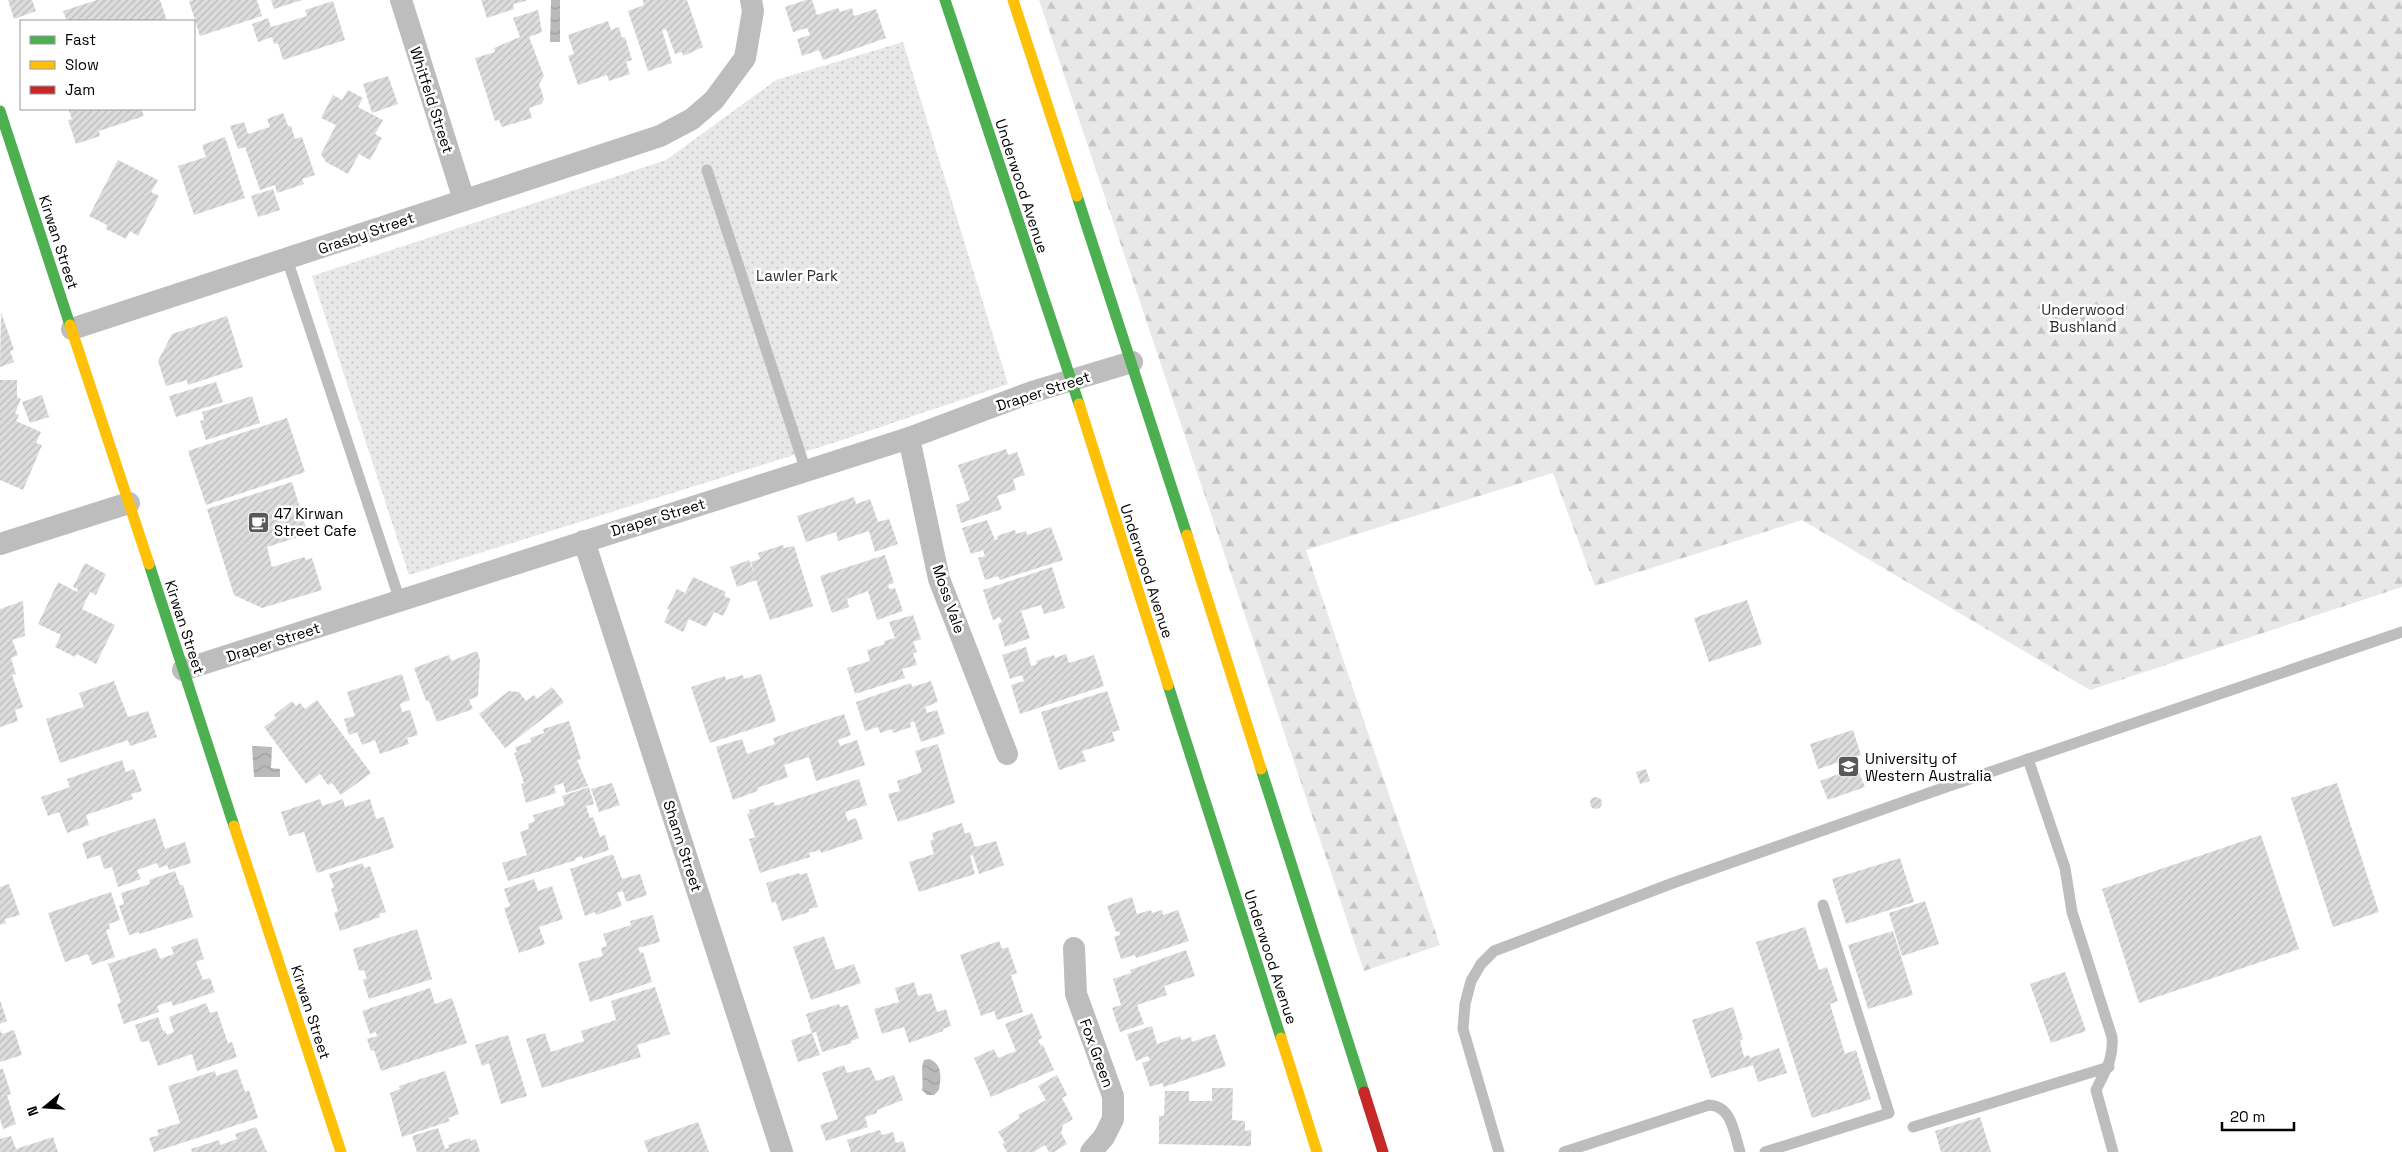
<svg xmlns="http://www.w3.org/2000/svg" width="2402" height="1152" font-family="'Space Grotesk',sans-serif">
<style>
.grass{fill:url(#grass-dots)}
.forest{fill:url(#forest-firs)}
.water{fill:url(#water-waves)}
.building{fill:url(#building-hatch)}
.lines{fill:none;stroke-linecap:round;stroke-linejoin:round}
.lane{stroke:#bdbdbd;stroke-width:11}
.street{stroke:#bdbdbd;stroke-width:22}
.fast{stroke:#4caf50;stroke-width:11}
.slow{stroke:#ffc107;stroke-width:11}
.jam{stroke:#c62828;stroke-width:11}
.labels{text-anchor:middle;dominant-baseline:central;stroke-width:5;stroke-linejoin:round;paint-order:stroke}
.street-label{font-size:15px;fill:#000;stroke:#fff}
.park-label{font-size:15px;fill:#2d2d2d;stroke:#fff}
.poi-label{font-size:15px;fill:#000;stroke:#fff;text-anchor:start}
</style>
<defs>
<pattern id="grass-dots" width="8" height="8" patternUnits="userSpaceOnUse" patternTransform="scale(1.25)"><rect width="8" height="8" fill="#e8e8e8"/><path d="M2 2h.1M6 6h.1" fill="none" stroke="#c5c5c5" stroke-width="1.8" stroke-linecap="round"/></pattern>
<pattern id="forest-firs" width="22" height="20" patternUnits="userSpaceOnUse" patternTransform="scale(1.25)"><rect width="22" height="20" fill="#e8e8e8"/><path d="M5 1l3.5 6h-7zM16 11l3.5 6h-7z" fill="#c5c5c5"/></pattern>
<pattern id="water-waves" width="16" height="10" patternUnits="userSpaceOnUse" patternTransform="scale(1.25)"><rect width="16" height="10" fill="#bababa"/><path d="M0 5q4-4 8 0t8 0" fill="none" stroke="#9e9e9e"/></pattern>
<pattern id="building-hatch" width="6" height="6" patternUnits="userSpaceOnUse" patternTransform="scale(1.25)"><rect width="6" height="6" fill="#dcdcdc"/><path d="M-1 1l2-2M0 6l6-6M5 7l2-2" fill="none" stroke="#bbb"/></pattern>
</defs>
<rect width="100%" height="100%" fill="#fff"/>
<polygon class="grass" points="903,42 1008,384 833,443 409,575 312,276 666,160 776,80"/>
<polygon class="forest" points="1039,0 2402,0 2402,587 2090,690 1802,520 1595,586 1553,473 1306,550 1440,945 1364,971"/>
<g class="water">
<polygon points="551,0 560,0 560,42 550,42"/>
<polygon points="252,746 272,747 271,768 280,769 280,777 254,777"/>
<path d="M929,1059C943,1064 941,1078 939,1090L934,1095H927L922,1090C924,1080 920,1068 924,1060Z"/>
</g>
<g class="building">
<polygon points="8,0 32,0 36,11 14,19"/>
<polygon points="97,0 160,0 167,21 67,21 63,11"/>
<polygon points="194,0 257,0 262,16 200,36 189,1"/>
<polygon points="271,0 302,0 274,9"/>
<polygon points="481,0 526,0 526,1 513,4 514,9 487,18"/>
<polygon points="643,0 687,0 703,47 683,56 682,52 675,54 666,29 662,30 672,63 648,71 628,11 644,5"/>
<polygon points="806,0 812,0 817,15 838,8 840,12 852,8 854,16 876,9 886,38 823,60 819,50 802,56 797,39 810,35 807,28 793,32 785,7"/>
<polygon points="333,1 345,40 283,60 278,43 274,44 272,37 258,42 252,24 268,18 271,27 307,16 305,10"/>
<polygon points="538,10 542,32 529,37 544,76 539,84 544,99 541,104 529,108 532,118 502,127 499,120 495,121 475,58 495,52 494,48 520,37 513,18"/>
<polygon points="608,21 611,30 619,27 622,38 625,37 632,60 626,62 630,74 609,81 607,75 578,85 568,56 574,54 568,35"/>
<polygon points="388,76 398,104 372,113 363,84"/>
<polygon points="348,90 363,98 358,107 383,120 375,134 382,138 370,160 359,154 348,174 326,162 321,154 336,125 321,118 333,95 342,100"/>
<polygon points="68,109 141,109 144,116 99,131 100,136 76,144 68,120 72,119"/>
<polygon points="283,113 288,126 291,126 295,139 302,137 315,175 302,179 304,184 277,193 275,185 260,190 245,147 238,149 230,126 244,122 248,134 270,127 267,119"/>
<polygon points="225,137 245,198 194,215 178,166 206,157 202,145"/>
<polygon points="118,160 158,180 151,192 159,196 138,236 130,231 126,239 106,229 107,225 89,216"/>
<polygon points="273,189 280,210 258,217 251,196"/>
<polygon points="1,312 14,350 10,351 14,362 0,367"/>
<polygon points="227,316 243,367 188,385 187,380 166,386 158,361 172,334"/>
<polygon points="0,380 17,380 17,397 21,399 15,413 19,415 16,421 41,432 36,443 42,445 23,490 0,480"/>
<polygon points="216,382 223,402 176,417 169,396"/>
<polygon points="42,395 49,417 30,423 22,402"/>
<polygon points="252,396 260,423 206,440 200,421 204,420 202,412"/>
<polygon points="287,418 305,472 206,505 188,451"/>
<polygon points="1006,449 1008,455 1017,452 1025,475 1013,479 1016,490 997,496 1002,509 961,523 956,505 970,500 958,465"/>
<polygon points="292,482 308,534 267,547 272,567 304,557 306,560 312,558 322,590 262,608 234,595 207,509"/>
<polygon points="854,497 856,504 870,499 878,522 889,519 898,544 875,552 869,531 838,541 836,532 806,542 797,516"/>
<polygon points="987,520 995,540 998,539 997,536 1015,530 1016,534 1026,531 1027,535 1051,527 1063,560 1000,580 998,576 985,580 978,558 985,556 983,550 971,554 962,528"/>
<polygon points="783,545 784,548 794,546 813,606 770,620 756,580 737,587 730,567 749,560 754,573 751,562 760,559 758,553"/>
<polygon points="885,555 894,583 888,585 889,589 895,588 903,611 877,620 868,591 847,599 849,607 832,613 820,576"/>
<polygon points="85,563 106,574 96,595 90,592 82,609 115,625 96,664 77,654 75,657 55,647 61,635 38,624 58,582 77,592 78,589 73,587"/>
<polygon points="1052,567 1065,608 1044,614 1041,605 1021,611 1030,638 1005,647 998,624 1002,622 1000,617 993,620 983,590"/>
<polygon points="693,577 726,592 724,596 731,599 723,616 714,612 706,627 689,619 683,632 664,622 670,610 667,609 677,589 685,593"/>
<polygon points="1747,600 1762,644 1709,662 1694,618"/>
<polygon points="23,601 25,636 12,640 18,655 11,658 16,674 12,675 23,707 15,710 18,721 0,727 0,609"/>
<polygon points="913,615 921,639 913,642 917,652 913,653 917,665 902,669 905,678 855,694 847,668 870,661 867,650 885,644 884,641 895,638 889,622"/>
<polygon points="1026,647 1031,666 1037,664 1036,661 1054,655 1055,658 1066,654 1069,663 1094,655 1104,686 1020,714 1011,685 1024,681 1022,675 1010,679 1002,655"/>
<polygon points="477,651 480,660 478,696 469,700 473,709 437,722 429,701 426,701 414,668 449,655 451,661"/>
<polygon points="402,674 410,700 400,704 402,712 410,710 418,735 407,738 409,744 380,754 375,740 362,745 357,732 349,735 344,719 355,716 347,692"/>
<polygon points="761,674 776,721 710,743 691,687 725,676 726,680 743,675 744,679"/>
<polygon points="114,681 128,717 148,711 157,737 130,746 128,740 60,763 46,719 84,707 79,693"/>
<polygon points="931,681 938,702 925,707 927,713 937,710 945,734 921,742 914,721 910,723 911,727 893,733 892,729 880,733 878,727 865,731 856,702 911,683 912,687"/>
<polygon points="552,687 564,702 505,748 479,714 509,691 519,692 526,701 534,695 537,699"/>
<polygon points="1107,691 1120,730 1112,732 1115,741 1082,751 1086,761 1059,770 1041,712"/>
<polygon points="317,700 371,773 341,795 332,783 328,785 320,774 306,784 264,727 276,718 274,715 292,701 296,706 300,703 305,709"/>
<polygon points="844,714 851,735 838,740 840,746 857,740 865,765 816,781 809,757 784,765 788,777 757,788 758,791 733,800 716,747 742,739 747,754 775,744 773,738"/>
<polygon points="569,721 581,759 577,760 588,786 566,793 563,783 554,786 556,793 526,803 521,784 524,783 514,753 517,752 515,747 531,742 530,738 544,733 543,729"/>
<polygon points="1853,730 1861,755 1818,769 1810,744"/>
<polygon points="938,744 955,803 898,822 888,794 900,791 897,781 922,772 915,751"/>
<polygon points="122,760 126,772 134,769 142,791 131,794 133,799 86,815 89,825 67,833 59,812 48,816 41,797 70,787 67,779"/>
<polygon points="1857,767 1865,787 1828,800 1820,781"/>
<polygon points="1646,769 1650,781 1640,784 1636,772"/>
<polygon points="859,779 867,805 845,812 848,821 856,818 863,839 821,853 820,850 809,853 810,857 760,873 749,839 755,837 747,814 750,813 749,810 774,802 775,806"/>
<polygon points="612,783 620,805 599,812 591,789"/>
<polygon points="2337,783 2379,912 2333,927 2291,798"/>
<polygon points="589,787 594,804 586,806 590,818 593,817 600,837 605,835 609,850 583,859 582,856 575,858 576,860 508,881 502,863 527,855 520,832 529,829 528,824 535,821 533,815 565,805 562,796"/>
<circle cx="1596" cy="803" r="6"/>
<polygon points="320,799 322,806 343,799 345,807 370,799 376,819 384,817 394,848 317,873 304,832 289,836 281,812"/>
<polygon points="155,818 165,849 185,842 191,863 169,870 167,865 159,868 157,863 137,870 141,879 118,887 112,867 104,869 100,855 87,859 82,843"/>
<polygon points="962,823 965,834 970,832 975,847 996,841 1004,865 979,874 973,855 970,856 975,874 919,892 909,862 934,854 930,841 934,839 932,833"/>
<polygon points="2261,835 2299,949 2139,1003 2102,889"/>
<polygon points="613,854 622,879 640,874 647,895 626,902 623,891 617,893 622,906 596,915 595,912 585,916 570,869"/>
<polygon points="1900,858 1914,902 1846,924 1832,879"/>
<polygon points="363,863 364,868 370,866 386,912 379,914 380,917 340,931 334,913 338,911 331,889 334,887 329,874"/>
<polygon points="175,871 180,885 183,885 193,917 140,934 139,932 129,935 119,906 124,904 121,893 150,884 149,880"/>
<polygon points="799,873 800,875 807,873 818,907 809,909 809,912 782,921 776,902 772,903 766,883"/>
<polygon points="534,879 538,891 552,886 563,919 539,927 545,944 519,953 504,908 510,906 504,889"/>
<polygon points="9,884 20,915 5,919 6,923 0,925 0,887"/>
<polygon points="111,892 120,920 109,924 110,929 106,930 115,957 92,965 88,954 65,962 48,913"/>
<polygon points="1132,897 1137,914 1151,910 1152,913 1162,910 1163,915 1178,910 1189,941 1136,958 1135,955 1121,959 1114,937 1120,935 1119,931 1116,932 1107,906"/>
<polygon points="1925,901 1939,944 1902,956 1889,913"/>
<polygon points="653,915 660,942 638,948 640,953 643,952 652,982 590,1002 578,963 603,956 601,948 607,946 603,934 631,925 630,921"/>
<polygon points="1805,927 1819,970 1827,967 1838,1001 1830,1004 1845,1054 1856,1050 1871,1099 1812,1118 1756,942"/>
<polygon points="417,929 432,979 369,999 363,980 367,978 364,970 359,971 353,949"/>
<polygon points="1893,931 1913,995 1868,1009 1848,945"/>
<polygon points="824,936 836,970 854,964 861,983 811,1000 793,947"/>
<polygon points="197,938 204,959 196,962 203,980 210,978 215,992 173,1006 171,1001 157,1006 159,1012 124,1024 117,1004 121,1002 108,964 156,948 160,959 174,954 171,947"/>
<polygon points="999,941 1002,949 1008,947 1017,973 1011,975 1023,1012 997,1020 994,1011 981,1016 960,955"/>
<polygon points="1186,950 1195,976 1164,986 1167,995 1137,1005 1144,1024 1120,1032 1112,1008 1121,1005 1113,979 1131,973 1130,970"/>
<polygon points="2065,972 2086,1031 2051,1043 2030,984"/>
<polygon points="914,982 918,996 931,993 937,1012 946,1009 951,1026 943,1029 943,1031 909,1043 904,1027 882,1034 874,1009 899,1002 895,988"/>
<polygon points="655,987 670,1034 637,1045 641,1057 542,1088 526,1039 545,1033 551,1052 584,1041 581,1031 616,1020 611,1001"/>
<polygon points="430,988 435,1004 452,998 467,1043 381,1071 374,1050 371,1051 367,1039 377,1036 376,1032 370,1034 362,1011"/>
<polygon points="0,1000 7,1021 0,1024"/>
<polygon points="206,1003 210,1013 217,1011 228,1043 232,1042 237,1057 197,1071 192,1054 158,1066 149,1041 141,1042 135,1025 158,1017 163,1031 165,1031 167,1035 174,1032 169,1017"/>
<polygon points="839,1004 840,1007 848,1005 859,1038 851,1041 852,1043 822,1052 816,1032 812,1033 820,1055 798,1062 791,1040 812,1033 806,1014"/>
<polygon points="1733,1007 1743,1039 1740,1041 1744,1057 1749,1055 1750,1058 1779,1048 1787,1073 1758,1082 1753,1065 1711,1078 1692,1020"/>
<polygon points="1032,1013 1042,1038 1038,1040 1041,1046 1043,1045 1054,1070 991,1097 974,1058 994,1049 998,1058 1016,1051 1005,1024"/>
<polygon points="1152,1026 1157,1044 1180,1036 1181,1040 1191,1037 1192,1042 1215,1034 1226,1066 1164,1087 1162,1083 1150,1087 1142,1063 1150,1060 1148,1056 1136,1061 1127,1034"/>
<polygon points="0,1030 2,1034 14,1030 22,1055 0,1062"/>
<polygon points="508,1035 527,1096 501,1104 489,1063 482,1066 475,1045"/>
<polygon points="844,1065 847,1073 870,1067 876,1081 894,1075 903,1100 877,1110 877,1113 865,1117 868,1127 826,1141 820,1125 838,1119 822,1073"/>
<polygon points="0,1069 3,1069 11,1094 7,1095 16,1124 3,1129 0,1119"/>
<polygon points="237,1069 245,1092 249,1090 258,1118 154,1152 149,1138 159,1135 157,1130 180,1123 168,1086 215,1071 216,1076"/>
<polygon points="445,1071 459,1114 448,1118 450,1121 402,1137 390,1093 400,1089 399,1086"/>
<polygon points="1057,1075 1067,1095 1062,1098 1073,1119 1063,1125 1061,1133 1067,1144 1054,1152 1049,1152 1045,1145 1034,1152 1007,1152 1002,1144 1005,1143 998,1132 1020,1118 1018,1115 1046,1100 1038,1086"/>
<polygon points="1212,1088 1233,1088 1232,1120 1245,1121 1245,1131 1251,1130 1251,1146 1159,1144 1159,1116 1164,1116 1165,1091 1189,1091 1189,1101 1212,1101"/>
<polygon points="1980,1117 1991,1152 1941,1152 1935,1131"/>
<polygon points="698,1122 709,1152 648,1152 644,1141"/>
<polygon points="256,1127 267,1152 192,1152 191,1149 219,1140 220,1145 237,1139 235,1134"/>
<polygon points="438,1128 445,1149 449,1148 448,1145 470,1138 471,1141 476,1139 480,1152 417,1152 412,1136"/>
<polygon points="880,1130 882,1135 893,1132 896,1143 903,1141 906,1152 851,1152 847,1140"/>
<polygon points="11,1136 16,1149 53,1137 58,1152 0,1152 0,1139"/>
</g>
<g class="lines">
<g class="lane">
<polyline points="707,170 806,471"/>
<polyline points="287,259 400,601"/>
<path d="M2028,759L2065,868L2072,912L2112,1037C2114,1059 2105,1071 2096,1090L2113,1152"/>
<polyline points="1913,1127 2109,1067"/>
<polyline points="1499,1152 1463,1029 1465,1004 1471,981 1481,964 1494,951 1673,883 1946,787 2402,632"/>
<path d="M1564,1152L1709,1105C1732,1106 1734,1133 1740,1152"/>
<polyline points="1765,1152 1889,1113 1823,905"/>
</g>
<g class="street">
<polyline points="401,0 464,200"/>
<polyline points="72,329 660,136 692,119 714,100 745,58 753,11 751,0"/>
<polyline points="909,438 939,579 1007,754"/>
<polyline points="584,541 782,1152"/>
<polyline points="0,544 129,503"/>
<polyline points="183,670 909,438 1032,392 1132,362"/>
<polyline points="1074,948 1076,994 1113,1096 1113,1119 1104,1137 1091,1152"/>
</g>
<g class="fast">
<polyline points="945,0 1079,404"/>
<polyline points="0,111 70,325"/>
<polyline points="1077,196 1187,535"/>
<polyline points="149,564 234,826"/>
<polyline points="1168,685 1281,1038"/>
<polyline points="1261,769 1364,1092"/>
</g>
<g class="slow">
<polyline points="1013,0 1077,196"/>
<polyline points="70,325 149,564"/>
<polyline points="1079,404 1168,685"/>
<polyline points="1187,535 1261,769"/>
<polyline points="234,826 341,1152"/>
<polyline points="1281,1038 1317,1152"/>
</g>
<polyline class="jam" points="1364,1092 1383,1152"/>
</g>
<defs>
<symbol id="cafe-square" viewBox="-11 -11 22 22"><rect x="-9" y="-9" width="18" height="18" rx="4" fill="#595959" stroke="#fff"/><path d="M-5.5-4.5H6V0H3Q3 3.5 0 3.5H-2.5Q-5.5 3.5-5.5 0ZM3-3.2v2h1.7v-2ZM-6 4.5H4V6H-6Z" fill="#fff"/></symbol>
<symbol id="university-square" viewBox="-11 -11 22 22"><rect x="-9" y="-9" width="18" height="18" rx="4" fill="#595959" stroke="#fff"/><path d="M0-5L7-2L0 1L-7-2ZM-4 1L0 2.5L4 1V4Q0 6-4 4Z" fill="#fff"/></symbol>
</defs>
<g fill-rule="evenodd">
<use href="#cafe-square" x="246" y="510" width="25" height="25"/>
<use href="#university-square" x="1836" y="754" width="25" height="25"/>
</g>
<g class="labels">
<g class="street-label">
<text transform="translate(432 100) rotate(72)">Whitfeld Street</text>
<text transform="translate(1022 186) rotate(72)">Underwood Avenue</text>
<text transform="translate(366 233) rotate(-19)">Grasby Street</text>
<text transform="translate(59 242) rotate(72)">Kirwan Street</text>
<text transform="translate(1043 391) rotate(-18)">Draper Street</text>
<text transform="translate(658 517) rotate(-17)">Draper Street</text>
<text transform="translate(1147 571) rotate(72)">Underwood Avenue</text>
<text transform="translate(949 599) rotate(71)">Moss Vale</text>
<text transform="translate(185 627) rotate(72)">Kirwan Street</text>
<text transform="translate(273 642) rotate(-18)">Draper Street</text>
<text transform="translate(683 846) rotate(72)">Shann Street</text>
<text transform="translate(1271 957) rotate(72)">Underwood Avenue</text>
<text transform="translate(311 1012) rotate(72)">Kirwan Street</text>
<text transform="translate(1097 1053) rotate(70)">Fox Green</text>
</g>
<g class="park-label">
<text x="797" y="275">Lawler Park</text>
<text x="2083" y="309">Underwood<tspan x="2083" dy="17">Bushland</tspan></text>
</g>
<g class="poi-label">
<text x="274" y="513">47 Kirwan<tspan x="274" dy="17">Street Cafe</tspan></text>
<text x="1865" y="758">University of<tspan x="1865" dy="17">Western Australia</tspan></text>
</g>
</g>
<rect x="20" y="20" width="175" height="90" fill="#ffffff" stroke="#999999"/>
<rect x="30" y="36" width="25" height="8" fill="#4caf50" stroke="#999999"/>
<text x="65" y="45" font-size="15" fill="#000000">Fast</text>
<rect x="30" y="61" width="25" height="8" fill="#ffc107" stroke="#999999"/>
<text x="65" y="70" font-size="15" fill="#000000">Slow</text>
<rect x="30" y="86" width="25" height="8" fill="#c62828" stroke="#999999"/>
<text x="65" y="95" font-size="15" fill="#000000">Jam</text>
<g transform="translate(45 1107) rotate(252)" stroke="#ffffff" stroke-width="4" paint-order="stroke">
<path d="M0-4L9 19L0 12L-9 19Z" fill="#000000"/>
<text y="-8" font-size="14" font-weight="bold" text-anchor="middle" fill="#000000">N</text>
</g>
<path d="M2222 1122v8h72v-8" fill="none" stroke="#000000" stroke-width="2.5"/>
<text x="2230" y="1122" font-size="15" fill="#000000" stroke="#ffffff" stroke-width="4" paint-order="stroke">20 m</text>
</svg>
